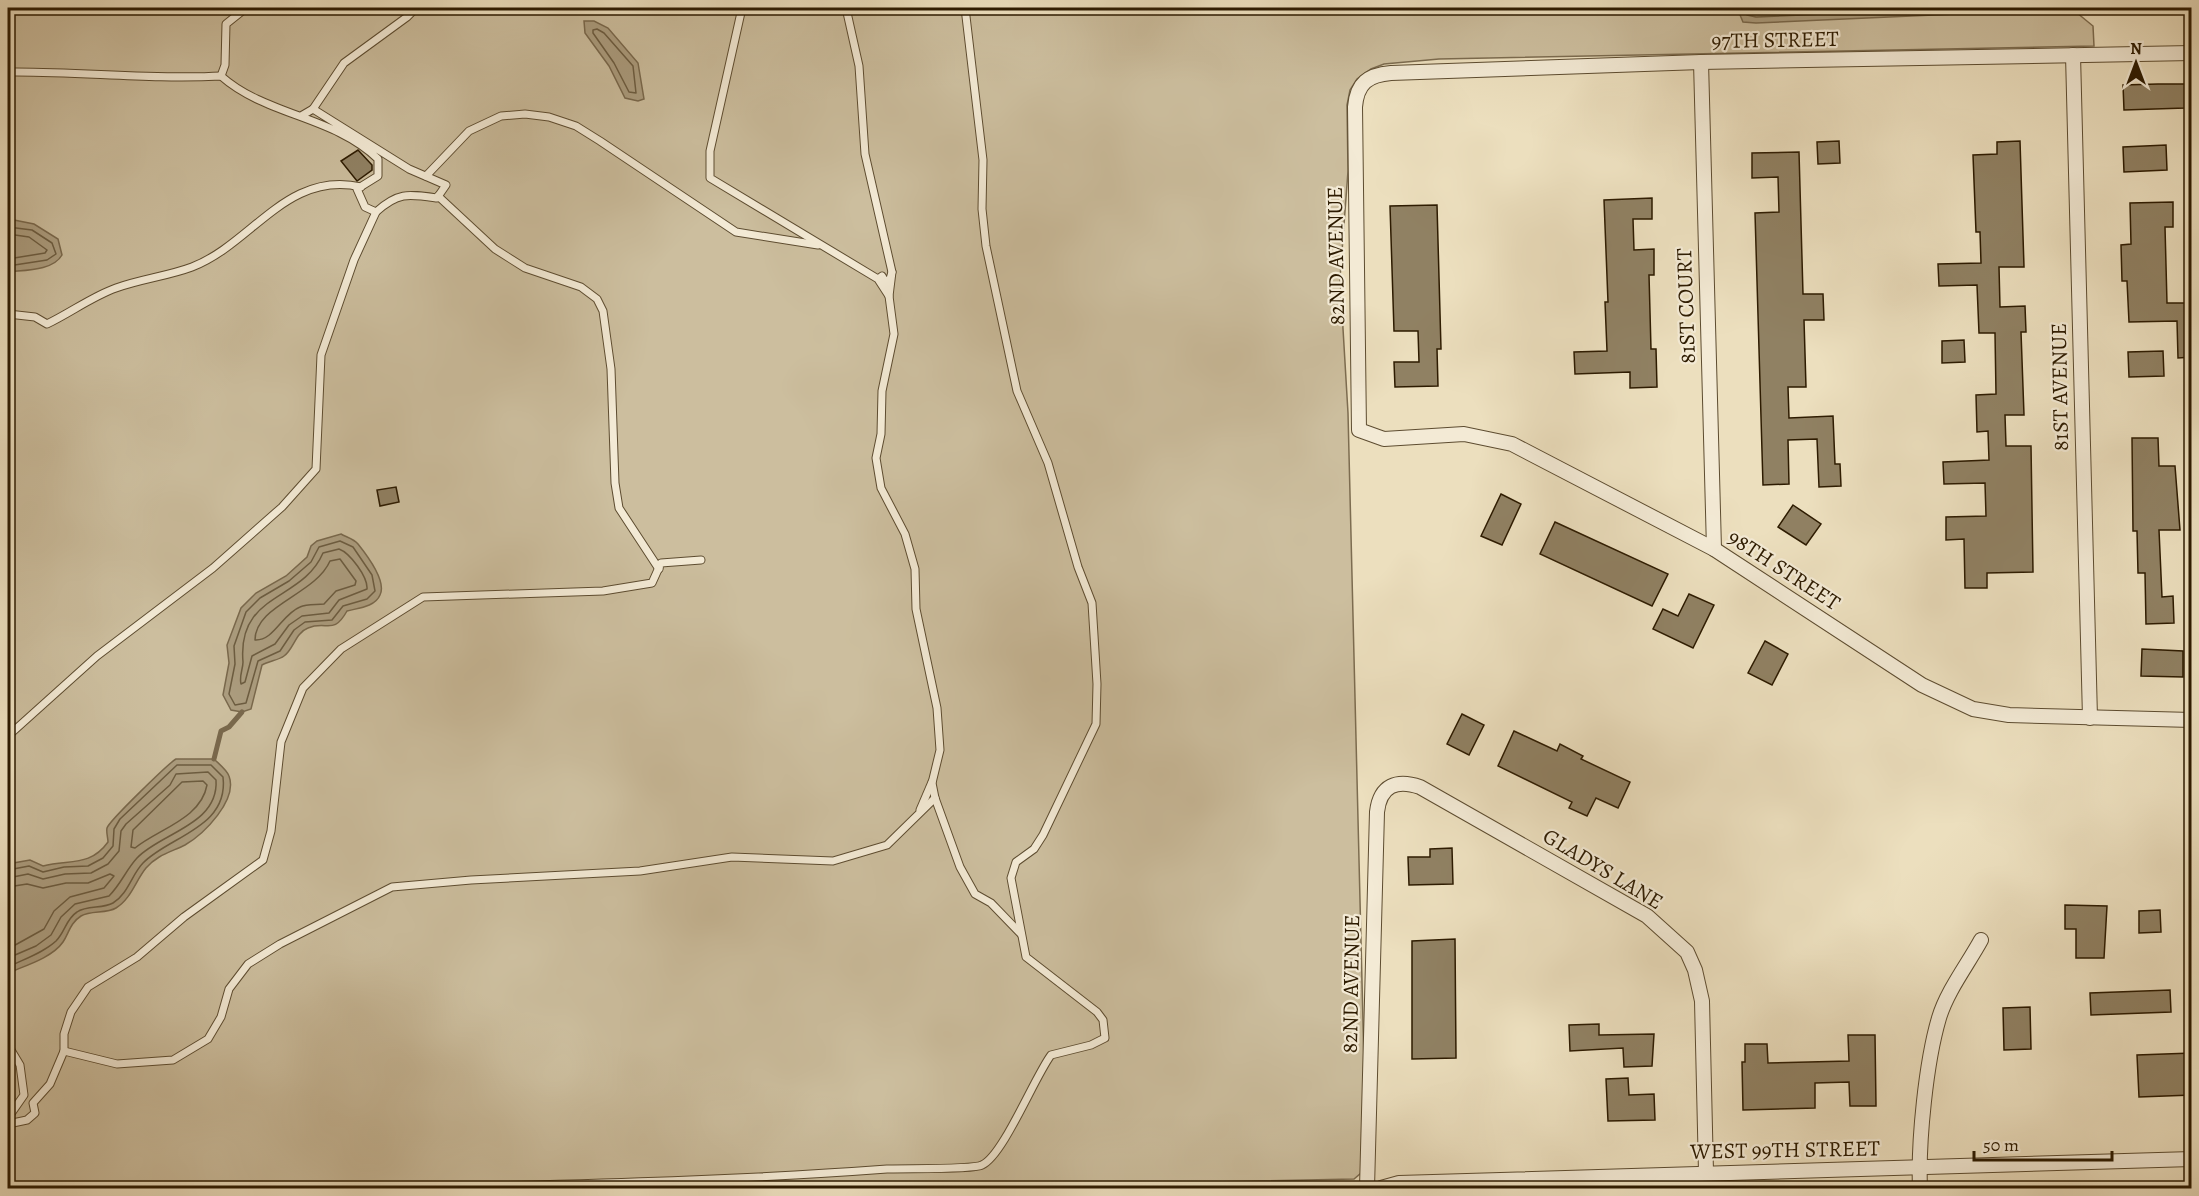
<svg xmlns="http://www.w3.org/2000/svg" width="2199" height="1196" font-family="Alegreya,serif">
<style>
.green{fill:#ccbe9e;stroke:#7c6c50;stroke-width:1.5}
.water{fill:#ab9c7e;stroke:#79684c;stroke-width:1.5}
.lines{fill:none;stroke-linecap:round;stroke-linejoin:round}
.shore{stroke:#6c5c40;stroke-width:1.5}
.stream{stroke:#79684c;stroke-width:5}
.building{fill:#908163;stroke:#2d1b01;stroke-width:1.5}
.service-casing{stroke:#5d4c30;stroke-width:9}
.minor-casing{stroke:#5d4c30;stroke-width:16}
.service{stroke:#f3ead5;stroke-width:7}
.minor{stroke:#f3ead5;stroke-width:14}
.labels{text-anchor:middle;dominant-baseline:central;stroke-width:4.5;stroke-linejoin:round;paint-order:stroke}
.street-label{font-size:22px;fill:#2d1b01;stroke:#f3ead5}
</style>
<rect width="100%" height="100%" fill="#ecdfbe"/>
<filter id="stains"><feTurbulence type="fractalNoise" baseFrequency=".00333" numOctaves="4"/><feColorMatrix values="0 0 0 0 .2 0 0 0 0 .09 0 0 0 0 .02 0 0 0 .5 -.17"/></filter>
<radialGradient id="worn" r=".72"><stop offset=".6" stop-color="#630" stop-opacity="0"/><stop offset="1" stop-color="#630" stop-opacity=".3"/></radialGradient>
<polygon class="green" points="8,8 2071,8 2093,26 2094,46 1439,59 1384,64 1371,69 1357,79 1350,90 1347,105 1348,171 1340,278 1348,413 1366,1144 1361,1173 1354,1179 918,1188 8,1188"/>
<g class="water">
<polygon points="1741,8 2004,8 2000,12 1756,23 1743,22 1740,15"/>
<polygon points="584,21 594,21 608,28 638,63 644,99 638,101 625,98 609,66 585,33"/>
<path d="M14,220L34,224L58,239L62,255C53,271 24,270 8,272V221Z"/>
<path d="M341,534C346,537 354,539 358,544C366,554 387,581 380,595C375,607 358,608 347,611C333,636 327,620 308,628C295,633 294,649 284,656C279,660 269,661 262,665L251,709L242,712L231,710L223,695L229,663L227,645L241,608L256,593L286,576L307,557L311,546L317,541Z"/>
<path d="M176,759H214C218,763 227,770 229,776C238,800 204,834 185,845C171,852 157,855 146,868C136,880 131,899 116,908C106,914 91,910 81,916C70,923 69,933 63,942C52,958 24,966 8,973V864L30,860L43,866C70,859 90,867 108,842C108,838 106,832 107,828C109,821 169,763 176,759Z"/>
</g>
<g class="lines">
<g class="shore">
<polyline points="1747,8 1747,15 1756,17 1967,8"/>
<polygon points="597,29 604,33 633,66 636,93 629,92 614,63 593,33 593,30"/>
<polyline points="8,227 32,230 52,243 56,254 47,260 8,266"/>
<polyline points="8,234 29,237 47,250 45,253 8,259"/>
<polygon points="340,541 353,547 372,575 375,591 367,599 343,606 332,620 305,622 294,630 280,651 258,661 246,703 235,705 229,694 235,664 234,646 246,612 260,598 289,581 311,562 319,547"/>
<path d="M339,549C350,553 368,577 367,589L339,600L329,613L302,616L289,625L275,644L252,656L245,682L241,684C239,676 243,669 243,662C237,592 302,602 323,553Z"/>
<path d="M340,559L356,581L355,585L336,591L324,604C316,605 307,604 300,607C282,614 274,641 255,640C255,605 315,595 330,561Z"/>
<path d="M203,781L207,785C201,819 158,829 135,848L131,847L133,830L182,782Z"/>
<path d="M8,870L29,866L43,872L64,867L88,866L103,858L113,846L114,829L120,819L177,765H211L223,777C229,828 169,836 143,863C132,874 128,894 113,903C103,909 87,905 77,912C66,919 65,932 56,941C43,953 24,959 8,967"/>
<path d="M8,878L28,874L43,879L65,874L91,873L108,864L119,851L121,831L126,824L170,785L176,774L208,772L216,780C219,825 160,833 137,858C126,870 121,884 109,896L75,904L61,917L51,935L36,946L8,958"/>
<polyline points="8,887 27,884 43,888 66,883 88,883 110,874 114,876 104,888 70,897 54,911 44,929 8,949"/>
</g>
<polyline class="stream" points="214,759 221,731 229,727 242,712"/>
</g>
<g class="building">
<polygon points="2158,84 2185,84 2185,108 2124,110 2123,85"/>
<polygon points="1839,141 1840,163 1818,164 1817,142"/>
<polygon points="2020,141 2024,267 1999,267 2000,307 2025,306 2026,332 2021,332 2024,415 2005,415 2006,446 2031,446 2033,572 1987,573 1987,588 1965,588 1964,539 1946,540 1946,517 1986,516 1985,483 1944,484 1943,462 1989,460 1988,431 1977,432 1976,395 1996,394 1995,333 1979,333 1977,285 1939,286 1938,264 1981,263 1980,232 1976,232 1973,155 1997,154 1997,142"/>
<polygon points="2166,145 2167,170 2124,172 2123,147"/>
<polygon points="358,150 372,165 372,170 357,181 341,161"/>
<polygon points="1799,152 1803,294 1823,294 1824,320 1804,320 1806,387 1788,387 1789,418 1833,416 1835,464 1840,464 1841,486 1819,487 1817,439 1788,440 1789,484 1763,485 1755,213 1779,212 1778,177 1752,178 1752,153"/>
<polygon points="1652,198 1652,219 1633,219 1634,250 1654,249 1654,275 1649,275 1651,349 1656,349 1657,387 1630,388 1630,372 1575,374 1574,352 1607,351 1605,302 1608,302 1604,200"/>
<polygon points="2173,202 2173,227 2165,227 2167,303 2192,303 2192,357 2178,358 2177,321 2129,322 2127,281 2122,281 2121,245 2131,244 2130,203"/>
<polygon points="1437,205 1441,349 1437,349 1438,386 1395,387 1394,362 1419,362 1418,331 1394,331 1390,206"/>
<polygon points="1964,340 1965,362 1942,363 1942,341"/>
<polygon points="2163,351 2164,376 2129,377 2128,352"/>
<polygon points="2132,438 2158,438 2159,466 2175,466 2180,530 2159,530 2162,597 2173,596 2174,623 2146,624 2145,573 2138,573 2137,531 2133,531"/>
<polygon points="396,487 399,502 380,506 377,490"/>
<polygon points="1501,494 1521,504 1502,545 1481,536"/>
<polygon points="1793,505 1821,524 1806,545 1778,527"/>
<polygon points="1555,522 1668,574 1652,606 1540,554"/>
<polygon points="1689,594 1714,605 1693,648 1653,629 1663,609 1678,616"/>
<polygon points="1765,641 1788,654 1772,685 1748,673"/>
<polygon points="2142,649 2183,651 2183,677 2141,676"/>
<polygon points="1462,714 1484,725 1469,755 1447,744"/>
<polygon points="1514,731 1557,751 1560,744 1583,756 1581,759 1630,782 1618,808 1596,798 1587,816 1569,808 1572,802 1498,766"/>
<polygon points="1452,848 1453,884 1409,885 1408,857 1430,857 1430,849"/>
<polygon points="2065,905 2107,906 2104,958 2076,958 2076,929 2065,929"/>
<polygon points="2160,910 2161,932 2139,933 2139,911"/>
<polygon points="1455,939 1456,1058 1412,1059 1412,941"/>
<polygon points="2170,990 2171,1012 2091,1015 2090,993"/>
<polygon points="2030,1007 2031,1049 2004,1050 2003,1008"/>
<polygon points="1599,1024 1599,1035 1654,1034 1652,1066 1624,1067 1623,1048 1570,1051 1569,1025"/>
<polygon points="1848,1035 1875,1035 1876,1106 1850,1106 1849,1082 1815,1083 1815,1108 1743,1110 1742,1062 1745,1062 1745,1044 1767,1044 1768,1063 1849,1061"/>
<polygon points="2192,1053 2192,1095 2139,1097 2137,1055"/>
<polygon points="1628,1078 1629,1095 1654,1094 1655,1120 1608,1121 1606,1079"/>
</g>
<g class="lines">
<defs>
<g id="service">
<polyline points="742,8 710,151 710,178 878,279 882,276 888,286 892,272 889,296 878,279"/>
<polyline points="846,8 859,66 865,154 892,272"/>
<path d="M8,72C79,71 150,80 221,76C266,116 334,116 378,159V176L357,189L365,207L376,212C398,192 408,194 437,198L446,185L409,169L313,109L301,116"/>
<polyline points="221,76 225,65 226,24 246,8"/>
<polyline points="313,109 344,63 407,17 416,8"/>
<polyline points="426,176 469,131 501,116 525,114 549,117 576,126 600,141 736,232 818,245"/>
<polyline points="438,196 495,249 525,268 581,287 597,299 603,311 611,369 615,483 619,508 659,569"/>
<polyline points="889,296 894,334 882,391 881,434 876,458 881,488 905,534 915,569 916,609 937,708 940,750 932,783 935,798 960,867 975,894 991,903 1021,934"/>
<path d="M8,314L35,317L47,324C70,313 93,296 116,288C141,279 168,276 192,267C252,244 287,170 361,187"/>
<polyline points="8,736 97,656 213,568 282,507 316,469 321,355 354,260 376,212"/>
<polyline points="920,810 932,782"/>
<polyline points="8,1045 20,1065 24,1095 8,1118"/>
<polyline points="64,1051 64,1034 71,1012 88,987 137,957 184,917 263,860 271,831 281,742 303,688 341,649 423,597 603,591 652,583 661,563 701,560"/>
<polyline points="8,1124 27,1120 35,1113 33,1103 50,1084 64,1051 117,1064 173,1060 208,1039 221,1017 229,989 248,964 280,944 392,887 471,880 640,871 732,857 833,861 887,845 935,798"/>
<path d="M410,1188C569,1184 728,1181 887,1169C903,1168 972,1170 982,1165C1003,1156 1034,1078 1051,1055L1091,1045L1105,1038L1103,1020L1097,1012L1026,957L1011,878L1016,862L1034,849L1043,835L1096,724L1097,684L1092,603L1078,567L1048,463L1017,391L986,246L982,209L983,160L965,8"/>
</g>
<g id="minor">
<path d="M2192,53L1701,62L1391,73C1368,75 1357,83 1355,107L1359,430L1384,439L1464,434L1512,444L1714,549L1922,685L1973,709L2009,715L2192,720"/>
<polyline points="2073,55 2090,718"/>
<polyline points="1701,62 1714,549"/>
<path d="M1367,1188L1377,812C1380,785 1397,779 1420,787L1647,916L1687,952L1695,970L1702,1001L1706,1172"/>
<polyline points="1381,1188 1399,1183 2192,1159"/>
<path d="M1920,1188C1918,1142 1926,1062 1939,1018C1947,991 1968,964 1981,940"/>
</g>
</defs>
<use href="#service" class="service-casing"/>
<use href="#minor" class="minor-casing"/>
<use href="#service" class="service"/>
<use href="#minor" class="minor"/>
</g>
<g class="labels">
<g class="street-label">
<text transform="translate(1775 40) rotate(-1)">97TH STREET</text>
<text transform="translate(1336 256) rotate(-91)">82ND AVENUE</text>
<text transform="translate(1686 306) rotate(-92)">81ST COURT</text>
<text transform="translate(2060 387) rotate(-91)">81ST AVENUE</text>
<text transform="translate(1784 570) rotate(33)">98TH STREET</text>
<text transform="translate(1603 869) rotate(31)">GLADYS LANE</text>
<text transform="translate(1351 984) rotate(-89)">82ND AVENUE</text>
<text transform="translate(1785 1150) rotate(-1)">WEST 99TH STREET</text>
</g>
</g>
<rect width="2199" height="1196" fill="none" stroke="#ecdfbe" stroke-width="30"/>
<rect x="9" y="9" width="2181" height="1178" fill="none" stroke="#2d1b01" stroke-width="3"/>
<rect x="15" y="15" width="2169" height="1166" fill="none" stroke="#2d1b01" stroke-width="1.5"/>
<g transform="translate(2136 63)" stroke="#f3ead5" stroke-width="4.5" paint-order="stroke">
<path d="M0-4.5L10 22L0 15L-10 22Z" fill="#2d1b01"/>
<text y="-9" font-size="16" font-weight="bold" text-anchor="middle" fill="#2d1b01">N</text>
</g>
<path d="M1974 1151v9h138v-9" fill="none" stroke="#2d1b01" stroke-width="3"/>
<text x="1983" y="1151" font-size="18" fill="#2d1b01" stroke="#f3ead5" stroke-width="4.5" paint-order="stroke">50 m</text>
<rect width="100%" height="100%" filter="url(#stains)"/>
<rect width="100%" height="100%" fill="url(#worn)"/>
</svg>
